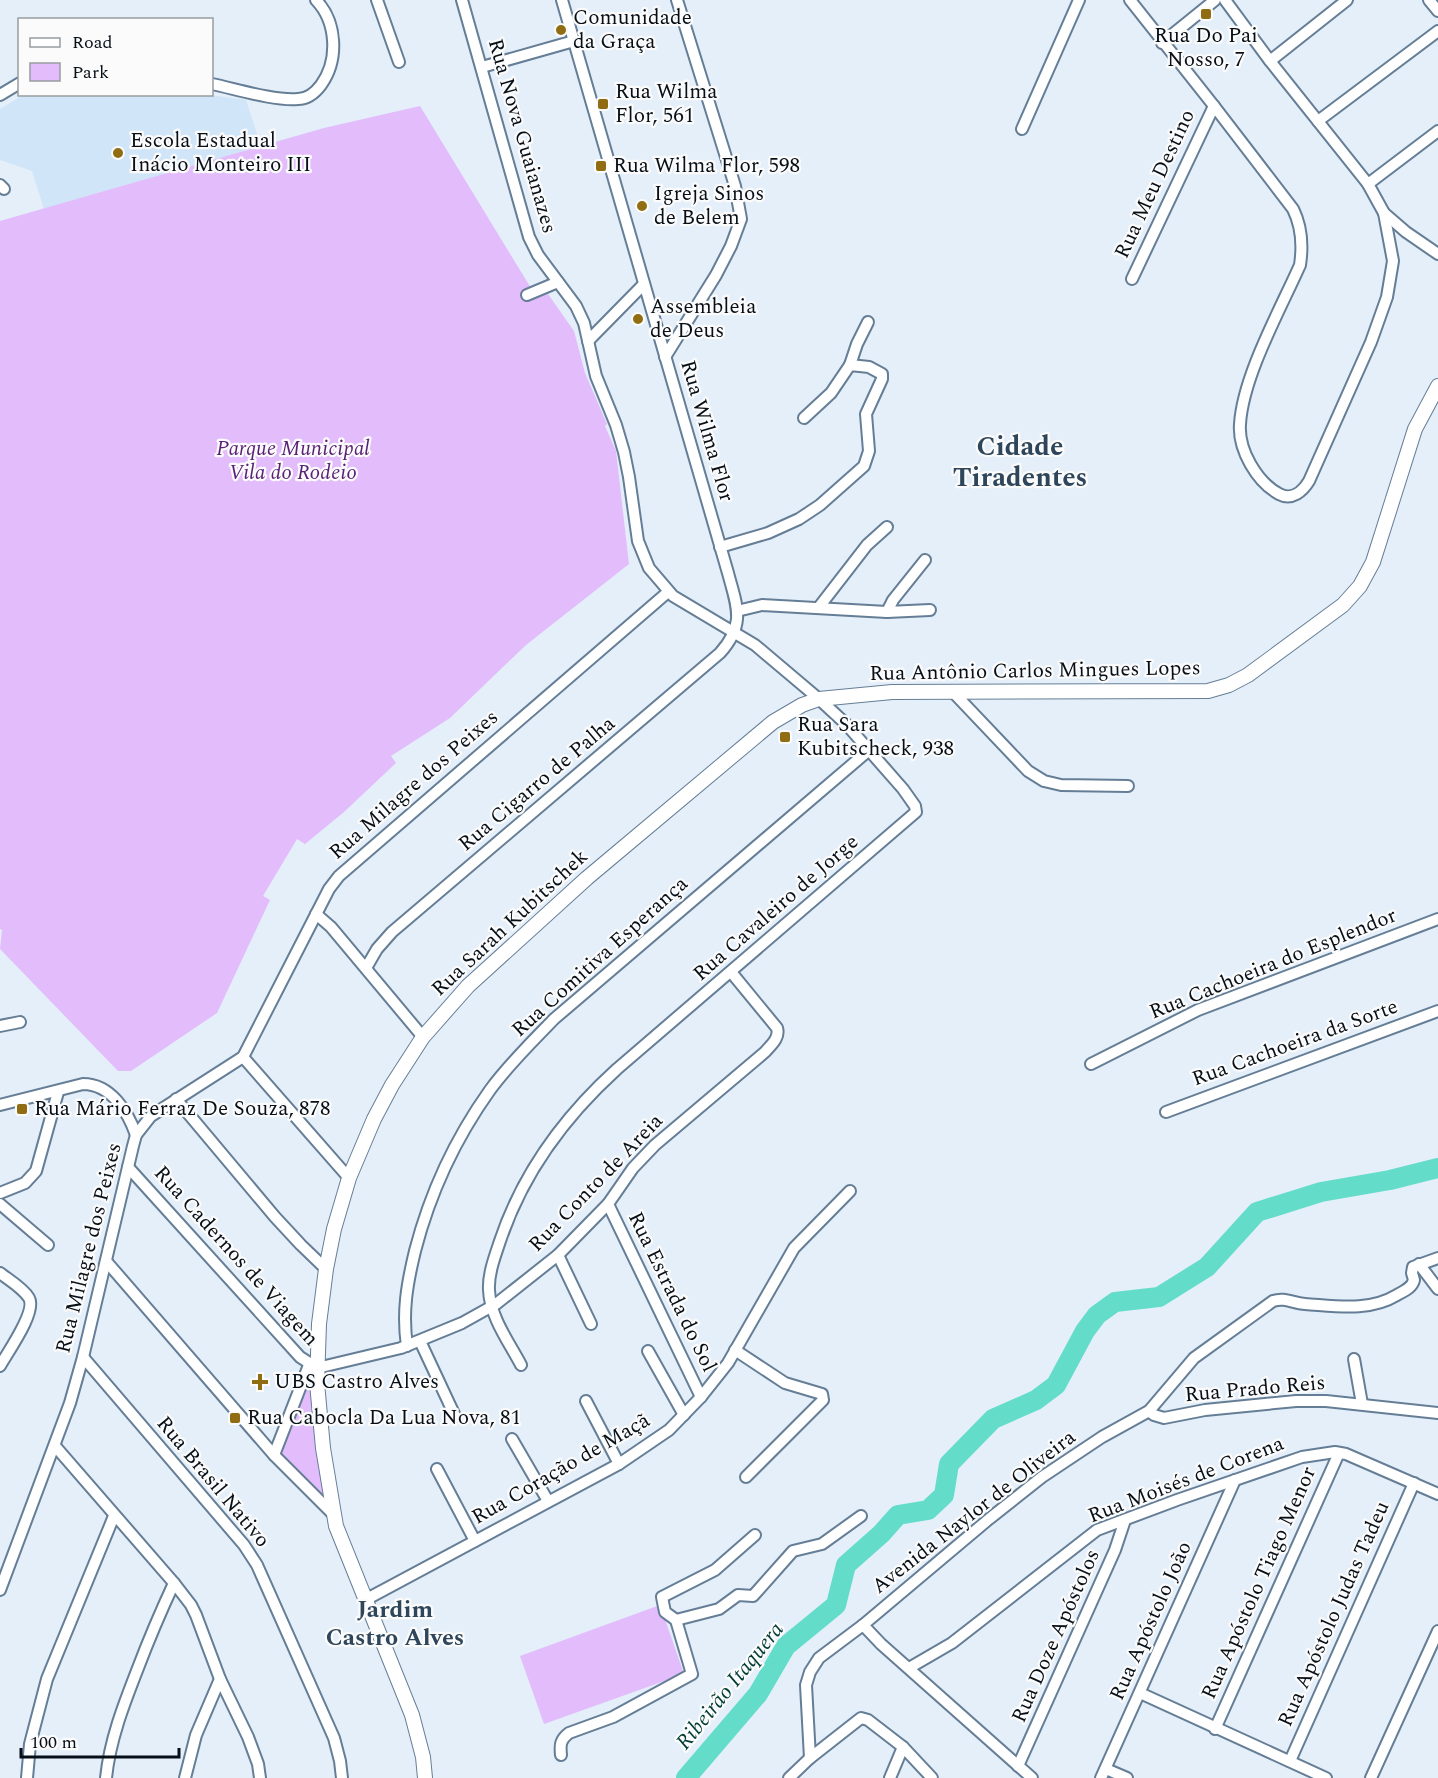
<svg xmlns="http://www.w3.org/2000/svg" width="1438" height="1778" font-family="Spectral,serif">
<style>
.built{fill:#d1e5f9}
.green{fill:#e3bcfc}
.lines{fill:none;stroke-linecap:round;stroke-linejoin:round}
.river{stroke:#63dcc9;stroke-width:20}
.minor-casing{stroke:#657e96;stroke-width:14}
.tertiary-casing{stroke:#657e96;stroke-width:16}
.minor{stroke:#fff;stroke-width:10}
.tertiary{stroke:#fff;stroke-width:14}
.poi-dot{fill:#906d12;stroke:#fbfbfb;stroke-width:2}
.labels{text-anchor:middle;dominant-baseline:central;stroke-width:4.5;stroke-linejoin:round;paint-order:stroke}
.poi-label{font-size:21px;fill:#060f17;stroke:#fbfbfb;text-anchor:start}
.street-label{font-size:21px;fill:#060f17;stroke:#fbfbfb}
.park-label{font-size:21px;font-style:italic;fill:#581f74;stroke:#fbfbfb}
.water-label{font-size:22px;font-style:italic;fill:#013c35;stroke:#fbfbfb}
.quarter-label{font-size:24px;font-weight:bold;fill:#2e465b;stroke:#fbfbfb}
.district-label{font-size:27px;font-weight:bold;fill:#2e465b;stroke:#fbfbfb}
</style>
<rect width="100%" height="100%" fill="#e4effa"/>
<polygon class="built" points="210,95 246,100 261,146 44,209 32,171 0,160 0,109 23,95"/>
<g class="green">
<polygon points="420,106 537,298 548,294 574,331 585,373 607,424 605,426 616,451 629,564 526,645 450,718 391,756 396,763 344,812 305,844 297,839 263,896 270,900 217,1013 131,1071 118,1071 0,949 2,930 0,929 0,221 324,128"/>
<polygon points="309,1372 325,1499 280,1453"/>
<polygon points="660,1605 684,1674 544,1724 520,1656"/>
</g>
<g class="lines">
<polyline class="river" points="686,1778 758,1694 786,1646 836,1605 846,1565 881,1534 898,1515 928,1510 944,1495 949,1464 993,1419 1036,1400 1056,1385 1085,1331 1097,1315 1115,1302 1159,1297 1207,1267 1257,1212 1321,1192 1390,1180 1438,1168"/>
<defs>
<g id="minor">
<polyline points="377,0 399,62"/>
<path d="M462,0L529,237L538,255L576,306L584,323L596,376L616,425L624,452L629,477L638,541L649,568L673,596L755,645L819,699L846,724L903,789L915,806L916,812L617,1069C564,1117 523,1172 500,1241C495,1256 488,1274 489,1290C490,1317 509,1342 521,1365"/>
<path d="M1130,0L1214,106L1293,209C1302,227 1303,245 1300,265C1280,310 1243,376 1240,424C1238,450 1257,482 1279,494C1292,501 1303,491 1309,481L1371,342L1387,297L1393,261L1384,213"/>
<polyline points="1225,0 1270,61 1368,184 1384,213 1406,232 1438,254"/>
<polyline points="1429,0 1438,11"/>
<polyline points="1162,43 1215,0"/>
<polyline points="1270,61 1347,0"/>
<polyline points="482,67 574,41"/>
<path d="M212,84C236,89 274,101 298,99C308,99 315,93 321,85C339,60 337,22 316,0"/>
<polyline points="0,95 20,83"/>
<polyline points="1318,121 1438,31"/>
<polyline points="1022,129 1079,0"/>
<polyline points="1368,184 1438,131"/>
<polyline points="0,185 4,189"/>
<polyline points="1132,279 1214,106"/>
<polyline points="527,295 558,282"/>
<polyline points="588,341 644,284"/>
<polyline points="665,357 716,275 731,246 741,219 735,186 677,0"/>
<polyline points="850,365 857,344 868,322"/>
<polyline points="720,547 768,533 799,519 820,505 864,466 869,451 866,414 882,379 882,374 869,367 850,365 831,393 804,418"/>
<polyline points="819,607 867,545 887,527"/>
<polyline points="737,611 762,605 887,612 930,610"/>
<polyline points="887,612 893,600 925,560"/>
<polyline points="952,691 1028,771 1044,781 1061,785 1128,786"/>
<polyline points="316,914 331,927 423,1037"/>
<path d="M366,968L377,949L392,932L720,653C746,624 737,607 728,573L562,0"/>
<polyline points="0,1026 20,1022"/>
<polyline points="243,1057 349,1178"/>
<polyline points="1091,1064 1198,1010 1438,919"/>
<polyline points="176,1099 275,1217 301,1245 326,1269"/>
<path d="M0,1105L83,1084C111,1084 128,1112 136,1135"/>
<polyline points="1166,1112 1438,1011"/>
<path d="M128,1167L300,1357L317,1368L401,1348L462,1323L496,1304L558,1255L608,1204L633,1168L655,1145L765,1052C771,1045 780,1038 777,1028L731,972"/>
<polyline points="0,1193 25,1183 36,1171 58,1092"/>
<polyline points="0,1204 48,1245"/>
<polyline points="608,1204 701,1397"/>
<polyline points="558,1255 591,1324"/>
<polyline points="106,1261 274,1455 334,1515"/>
<polyline points="1419,1264 1438,1289"/>
<path d="M0,1273C9,1280 23,1288 29,1298C37,1312 7,1353 0,1366"/>
<polyline points="420,1341 455,1416"/>
<path d="M407,1346C402,1312 407,1284 415,1251C430,1193 455,1139 490,1090C509,1064 532,1042 554,1019L868,751"/>
<polyline points="735,1350 785,1383 822,1394 823,1400 746,1477"/>
<polyline points="648,1351 684,1415"/>
<polyline points="83,1357 244,1545 257,1565 334,1738 340,1761 342,1778"/>
<polyline points="1354,1359 1362,1404"/>
<polyline points="586,1401 619,1464"/>
<polyline points="1149,1411 1154,1415 1164,1418 1205,1410 1296,1401 1326,1401 1438,1413"/>
<polyline points="512,1439 548,1501"/>
<polyline points="55,1446 174,1583 191,1605 196,1615 220,1679 248,1737 258,1764 260,1778"/>
<polyline points="274,1455 309,1365"/>
<polyline points="437,1469 475,1541"/>
<polyline points="0,1590 70,1403 83,1357 133,1146 136,1135 151,1116 243,1057 329,889 339,876 668,592"/>
<polyline points="365,1600 619,1464 669,1430 701,1397 728,1363 794,1248 850,1191"/>
<polyline points="676,1620 665,1612 662,1597 715,1570 755,1535"/>
<polyline points="863,1625 881,1644 1032,1778"/>
<polyline points="909,1668 952,1643 1097,1530 1177,1500 1302,1457 1335,1452 1346,1454 1438,1494"/>
<polyline points="1140,1693 1326,1778"/>
<polyline points="1215,1729 1339,1453"/>
<path d="M561,1755C560,1745 560,1740 569,1733L613,1717L692,1674L676,1620L719,1609L738,1595L753,1596L793,1551L822,1544L861,1516"/>
<path d="M810,1758L806,1685L810,1672L819,1658L863,1625L989,1519L1042,1477L1102,1437L1149,1411L1194,1358L1273,1301C1285,1297 1292,1303 1305,1304C1336,1306 1369,1312 1397,1295C1404,1291 1412,1288 1414,1280L1412,1273L1413,1267L1438,1258"/>
<polyline points="1290,1761 1414,1483"/>
<polyline points="1018,1766 1115,1550 1125,1520"/>
<polyline points="1106,1769 1127,1778"/>
<polyline points="27,1778 30,1744 47,1679 114,1516"/>
<path d="M106,1778C110,1739 124,1704 138,1668C149,1639 161,1611 174,1583"/>
<polyline points="185,1778 196,1735 220,1679"/>
<polyline points="789,1778 810,1758 861,1718 868,1720 903,1747 932,1778"/>
<polyline points="890,1778 903,1747"/>
<polyline points="1101,1778 1235,1480"/>
<polyline points="1371,1778 1438,1631"/>
</g>
<polyline id="tertiary" points="425,1778 423,1757 412,1715 336,1526 323,1448 317,1383 319,1324 326,1269 334,1229 349,1178 374,1119 392,1085 423,1037 468,986 587,878 773,722 802,705 819,699 892,692 1208,691 1229,685 1248,675 1343,605 1360,586 1373,562 1415,429 1438,386"/>
</defs>
<use href="#minor" class="minor-casing"/>
<use href="#tertiary" class="tertiary-casing"/>
<use href="#minor" class="minor"/>
<use href="#tertiary" class="tertiary"/>
</g>
<g class="poi-dot">
<rect x="1200" y="8" width="12" height="12" rx="3"/>
<circle cx="561" cy="30" r="6"/>
<rect x="597" y="98" width="12" height="12" rx="3"/>
<circle cx="118" cy="153" r="6"/>
<rect x="595" y="160" width="12" height="12" rx="3"/>
<circle cx="642" cy="206" r="6"/>
<circle cx="638" cy="319" r="6"/>
<rect x="779" y="731" width="12" height="12" rx="3"/>
<rect x="16" y="1103" width="12" height="12" rx="3"/>
<path d="M257 1373h6v6h6v6h-6v6h-6v-6h-6v-6h6z"/>
<rect x="229" y="1412" width="12" height="12" rx="3"/>
</g>
<g class="labels">
<g class="poi-label">
<text x="573" y="18">Comunidade<tspan x="573" dy="24">da Graça</tspan></text>
<text x="1206" y="36" text-anchor="middle">Rua Do Pai<tspan x="1206" dy="24">Nosso, 7</tspan></text>
<text x="615" y="92">Rua Wilma<tspan x="615" dy="24">Flor, 561</tspan></text>
<text x="130" y="141">Escola Estadual<tspan x="130" dy="24">Inácio Monteiro III</tspan></text>
<text x="613" y="166">Rua Wilma Flor, 598</text>
<text x="654" y="194">Igreja Sinos<tspan x="654" dy="24">de Belem</tspan></text>
<text x="650" y="307">Assembleia<tspan x="650" dy="24">de Deus</tspan></text>
<text x="797" y="725">Rua Sara<tspan x="797" dy="24">Kubitscheck, 938</tspan></text>
<text x="34" y="1109">Rua Mário Ferraz De Souza, 878</text>
<text x="274" y="1382">UBS Castro Alves</text>
<text x="247" y="1418">Rua Cabocla Da Lua Nova, 81</text>
</g>
<g class="street-label">
<text transform="translate(522 136) rotate(74)">Rua Nova Guaianazes</text>
<text transform="translate(1155 184) rotate(-65)">Rua Meu Destino</text>
<text transform="translate(707 431) rotate(74)">Rua Wilma Flor</text>
<text transform="translate(1035 671) rotate(-1)">Rua Antônio Carlos Mingues Lopes</text>
<text transform="translate(537 784) rotate(-40)">Rua Cigarro de Palha</text>
<text transform="translate(414 785) rotate(-41)">Rua Milagre dos Peixes</text>
<text transform="translate(776 908) rotate(-41)">Rua Cavaleiro de Jorge</text>
<text transform="translate(510 923) rotate(-43)">Rua Sarah Kubitschek</text>
<text transform="translate(600 957) rotate(-42)">Rua Comitiva Esperança</text>
<text transform="translate(1273 964) rotate(-22)">Rua Cachoeira do Esplendor</text>
<text transform="translate(1295 1043) rotate(-20)">Rua Cachoeira da Sorte</text>
<text transform="translate(596 1183) rotate(-46)">Rua Conto de Areia</text>
<text transform="translate(89 1248) rotate(-76)">Rua Milagre dos Peixes</text>
<text transform="translate(236 1256) rotate(48)">Rua Cadernos de Viagem</text>
<text transform="translate(672 1292) rotate(64)">Rua Estrada do Sol</text>
<text transform="translate(1255 1389) rotate(-5)">Rua Prado Reis</text>
<text transform="translate(561 1469) rotate(-30)">Rua Coração de Maçã</text>
<text transform="translate(1186 1480) rotate(-21)">Rua Moisés de Corena</text>
<text transform="translate(213 1482) rotate(50)">Rua Brasil Nativo</text>
<text transform="translate(974 1512) rotate(-38)">Avenida Naylor de Oliveira</text>
<text transform="translate(1259 1583) rotate(-66)">Rua Apóstolo Tiago Menor</text>
<text transform="translate(1334 1614) rotate(-66)">Rua Apóstolo Judas Tadeu</text>
<text transform="translate(1151 1621) rotate(-66)">Rua Apóstolo João</text>
<text transform="translate(1056 1636) rotate(-66)">Rua Doze Apóstolos</text>
</g>
<g class="park-label">
<text x="293" y="449">Parque Municipal<tspan x="293" dy="24">Vila do Rodeio</tspan></text>
</g>
<g class="water-label">
<text transform="translate(730 1686) rotate(-51)">Ribeirão Itaquera</text>
</g>
<g class="quarter-label">
<text x="395" y="1610">Jardim<tspan x="395" dy="28">Castro Alves</tspan></text>
</g>
<g class="district-label">
<text x="1020" y="447">Cidade<tspan x="1020" dy="31">Tiradentes</tspan></text>
</g>
</g>
<rect x="18" y="18" width="195" height="78" fill="#fbfbfb" stroke="#999da0" stroke-width="1.5"/>
<rect x="30" y="38" width="30" height="9" fill="#ffffff" stroke="#999da0" stroke-width="1.5"/>
<text x="72" y="48" font-size="18" fill="#060f17">Road</text>
<rect x="30" y="63" width="30" height="18" fill="#e3bcfc" stroke="#999da0" stroke-width="1.5"/>
<text x="72" y="78" font-size="18" fill="#060f17">Park</text>
<path d="M21 1748v9h158v-9" fill="none" stroke="#060f17" stroke-width="3"/>
<text x="30" y="1748" font-size="18" fill="#060f17" stroke="#fbfbfb" stroke-width="4.5" paint-order="stroke">100 m</text>
</svg>
